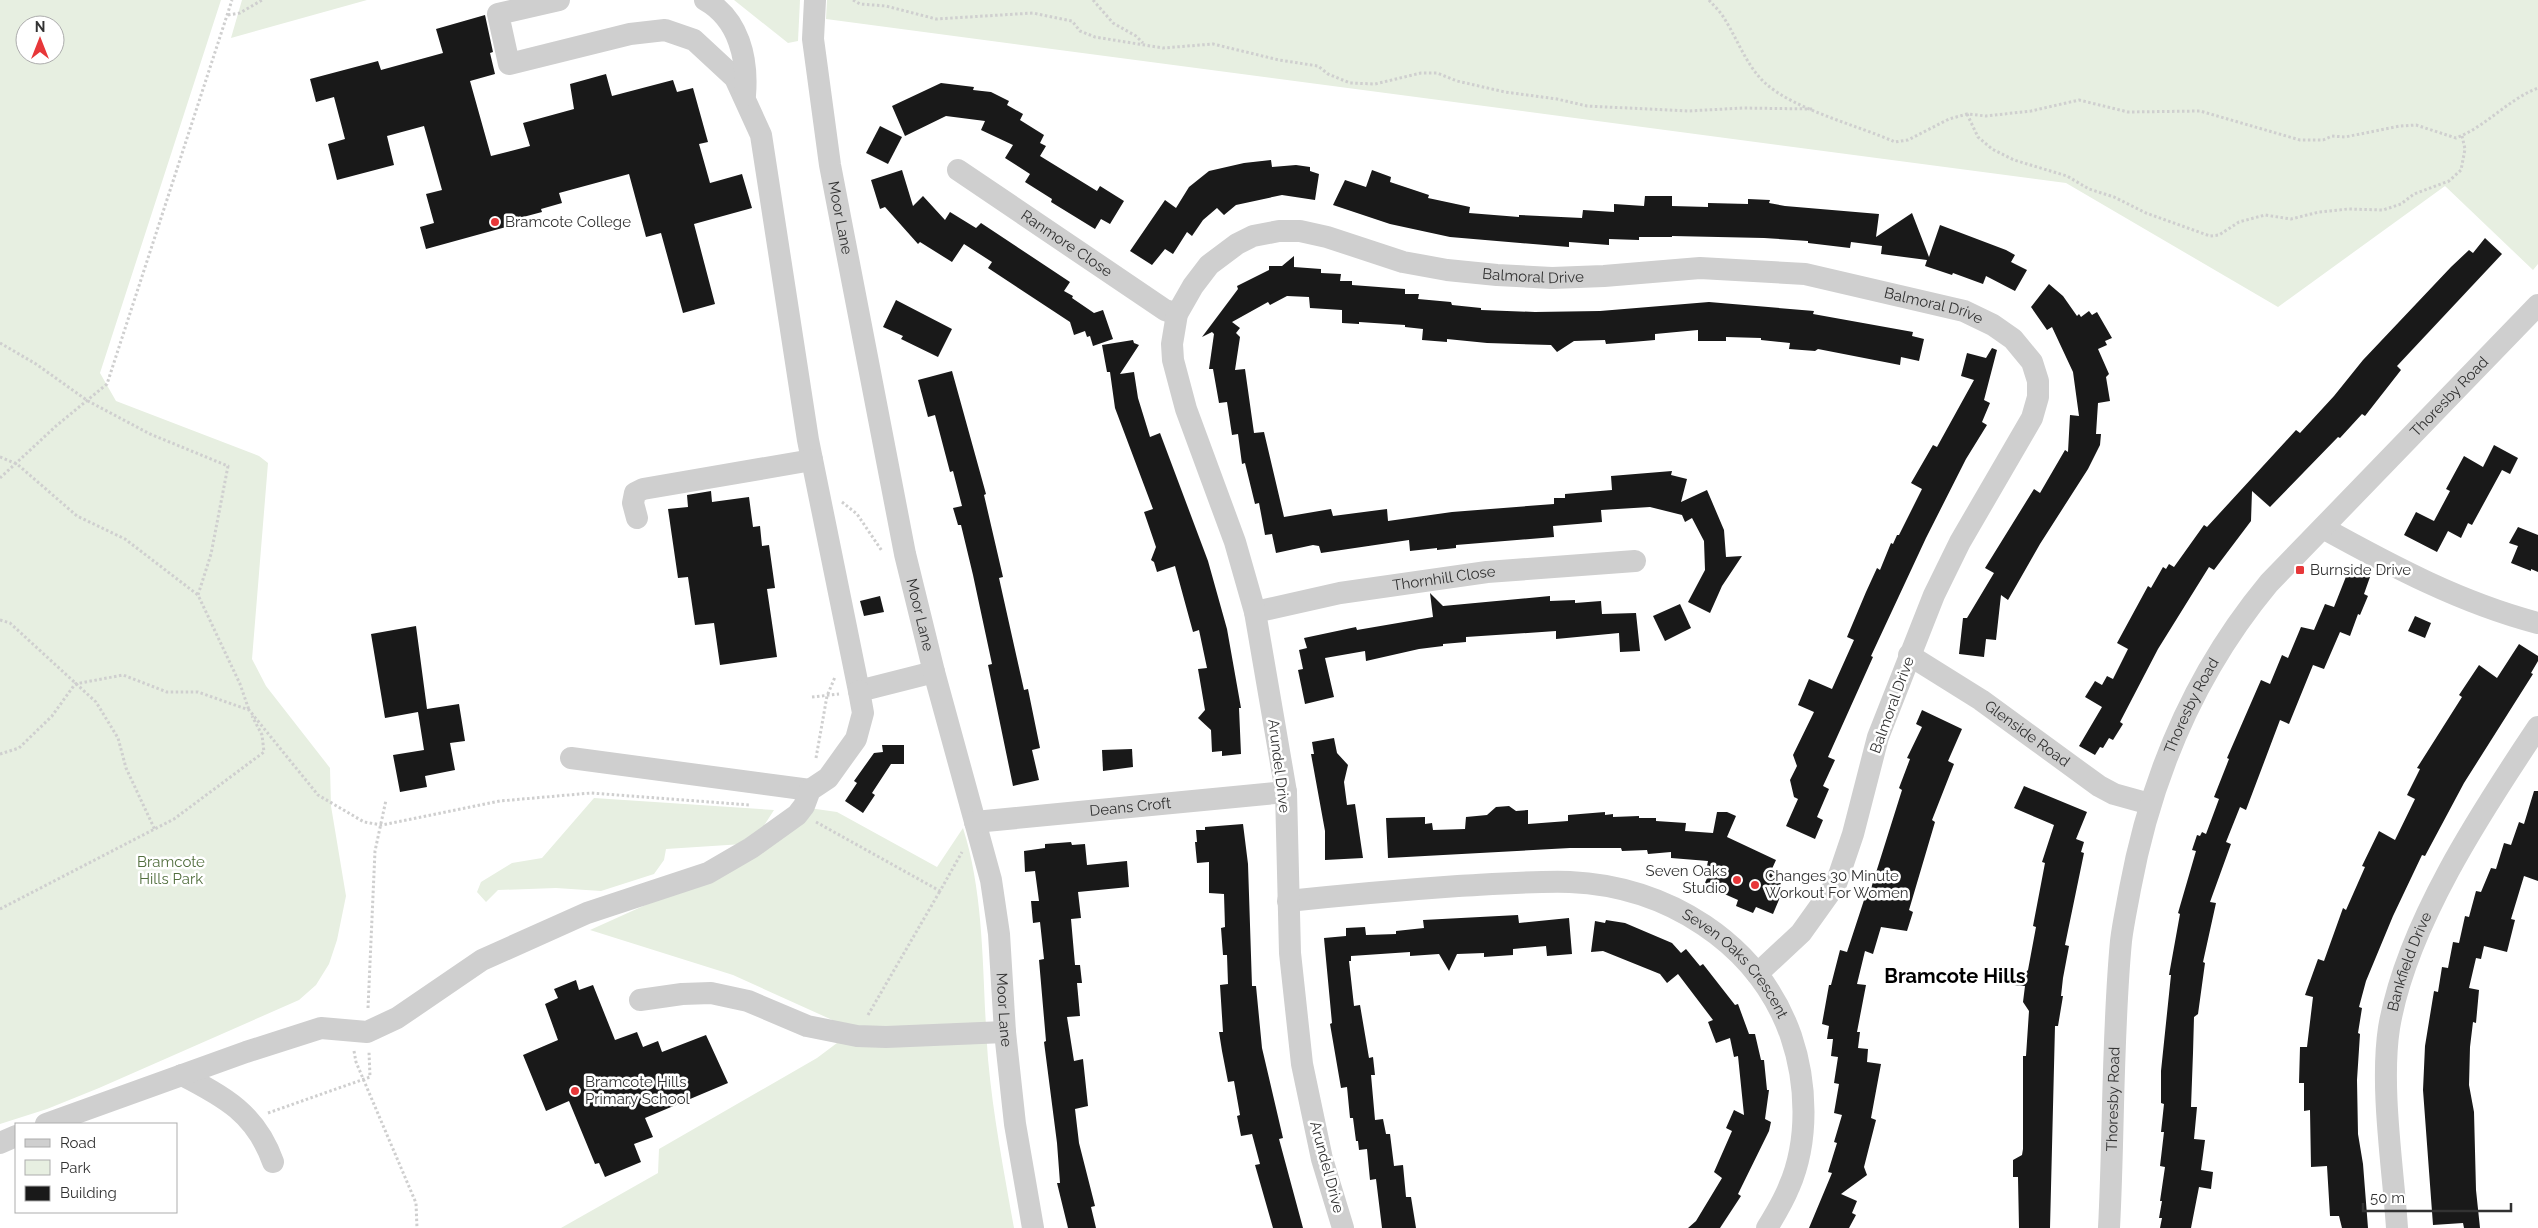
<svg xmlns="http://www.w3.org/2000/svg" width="2538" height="1228" font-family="Raleway,sans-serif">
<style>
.green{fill:#e7efe1;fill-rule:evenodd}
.building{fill:#191919}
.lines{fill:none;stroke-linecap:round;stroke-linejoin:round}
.path{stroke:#cfcfcf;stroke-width:3;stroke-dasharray:2.5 2.5;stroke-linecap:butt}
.minor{stroke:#cfcfcf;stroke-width:22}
.poi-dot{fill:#e73739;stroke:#fff;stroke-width:2}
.labels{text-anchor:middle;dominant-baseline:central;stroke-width:5;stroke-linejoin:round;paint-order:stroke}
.street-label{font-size:15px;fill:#323232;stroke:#fff}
.poi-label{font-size:15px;fill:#323232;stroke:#fff;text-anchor:start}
.park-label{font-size:15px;fill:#526f3e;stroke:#fff}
.district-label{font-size:20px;font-weight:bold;fill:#000;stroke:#fff}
</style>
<rect width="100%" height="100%" fill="#fff"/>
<g class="green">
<path d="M0,0H221L100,373L116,401L259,456L268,463L252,659L266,686L330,768L331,806L346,896L337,940L329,964L316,985L299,1000L99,1088L47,1109L0,1124ZM25,25H55V55H25Z"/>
<polygon points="242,0 367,0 231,38"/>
<polygon points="734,0 800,0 798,41 788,43"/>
<polygon points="827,0 2538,0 2538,264 2533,270 2445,186 2278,307 2066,183 826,19"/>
<polygon points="594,798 774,810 760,832 743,844 666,849 664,860 654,874 601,891 556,888 498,890 486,902 477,892 481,882 512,863 542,858"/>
<path d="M809,808L837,812L937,867L963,828C986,900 982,984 988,1059C993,1115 1004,1172 1014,1228H561L658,1173L659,1149L817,1058L841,1040L850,1028L733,975L590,930L712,875Z"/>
</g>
<g class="building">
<polygon points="485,15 493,52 490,53 495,74 470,81 491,156 530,146 523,123 574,109 570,84 606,74 612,96 673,80 677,92 693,88 708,142 699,144 710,183 742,174 752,208 694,224 715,304 683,313 661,233 646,237 629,174 559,193 562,203 541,209 542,212 504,222 506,227 426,249 420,227 434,223 426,194 442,190 424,126 387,136 394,165 337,180 328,144 345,139 334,97 316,102 310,79 378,61 381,70 443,53 436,29"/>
<polygon points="941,83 974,87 973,90 991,92 1009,101 1007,105 1023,114 1020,120 1044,135 1040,143 1046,146 1040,156 1097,191 1100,186 1124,201 1110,224 1101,219 1095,229 1051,202 1052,199 1025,182 1030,174 1005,158 1013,145 981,130 985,121 946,116 905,136 892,106"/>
<polygon points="880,126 902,137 888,164 866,153"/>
<polygon points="1271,160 1272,167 1296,165 1310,167 1310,171 1319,174 1315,200 1282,195 1236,205 1224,215 1217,208 1203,220 1192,236 1187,232 1173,254 1165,249 1152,265 1130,251 1165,200 1176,208 1189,187 1209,171 1244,163"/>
<polygon points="902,170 913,206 923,196 945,220 950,212 976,228 981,223 1070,282 1064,291 1073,296 1072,298 1094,313 1103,310 1113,339 1093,346 1090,336 1087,337 1085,331 1074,335 1070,322 988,268 992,262 964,244 952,262 920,242 918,244 885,207 880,209 871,180"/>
<polygon points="1372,170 1391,177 1390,182 1429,195 1428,198 1470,207 1469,213 1519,217 1519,215 1582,218 1583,210 1614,212 1614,204 1644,206 1645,196 1672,196 1672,206 1708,207 1708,203 1748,204 1748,199 1770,200 1769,203 1785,206 1879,214 1876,237 1912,213 1929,257 1940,225 2006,250 2015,255 2011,262 2027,270 2015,291 1986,276 1983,284 1953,273 1952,275 1925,266 1927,260 1881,254 1882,246 1851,242 1850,248 1808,243 1808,241 1764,238 1672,236 1672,237 1639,237 1639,240 1609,239 1609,245 1569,242 1569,247 1450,237 1390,224 1333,205 1345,180 1366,187"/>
<polygon points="2485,238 2502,254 2397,366 2401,370 2365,416 2362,414 2340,438 2338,437 2270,507 2252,491 2251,521 2214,570 2209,567 2158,649 2120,722 2123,724 2113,740 2109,738 2103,748 2100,747 2095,755 2079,746 2102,707 2085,697 2095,681 2102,685 2107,676 2113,679 2128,649 2117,643 2148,586 2151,588 2163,567 2166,569 2169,564 2174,567 2204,525 2207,527 2296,430 2300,433 2334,396 2363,360 2451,267 2469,250 2473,253"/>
<polygon points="1294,256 1294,267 1321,269 1321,273 1341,274 1340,281 1352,281 1352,285 1405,289 1405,294 1419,294 1418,299 1451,302 1452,305 1481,308 1481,310 1535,312 1600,311 1709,302 1814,311 1813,314 1913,332 1912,336 1924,339 1919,361 1901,357 1900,365 1818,349 1815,351 1789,349 1790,343 1761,340 1761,338 1726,337 1726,341 1698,341 1698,330 1655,334 1655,340 1632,342 1606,344 1605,340 1574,341 1557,352 1551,345 1487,343 1447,339 1447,342 1422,340 1423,329 1405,327 1405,325 1359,322 1359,324 1342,323 1342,310 1310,308 1309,297 1287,296 1270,305 1268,302 1232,322 1240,328 1236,333 1240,337 1235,370 1245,369 1254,433 1264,432 1284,517 1331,509 1333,516 1387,509 1388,521 1452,512 1554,504 1554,498 1565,498 1565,494 1612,490 1611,476 1672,471 1671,475 1687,479 1681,502 1707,490 1724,530 1726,557 1742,556 1722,586 1710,613 1688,602 1705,570 1704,541 1692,518 1685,522 1682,515 1650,507 1601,510 1602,522 1553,526 1554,537 1456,545 1456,548 1437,550 1437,548 1410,551 1409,540 1321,553 1319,546 1313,545 1276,553 1272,534 1265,535 1259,503 1255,504 1245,463 1242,464 1238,434 1232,435 1227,402 1219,403 1213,369 1209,369 1214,334 1212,332 1202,337 1238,289 1237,286 1269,270 1269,266 1282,266"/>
<polygon points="2049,284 2063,296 2077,316 2079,314 2081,317 2089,311 2092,315 2097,312 2112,338 2105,341 2107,345 2098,349 2109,374 2106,377 2110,401 2098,403 2096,434 2101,434 2100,445 2088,469 2040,544 2008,600 2001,595 1996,640 1986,639 1984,657 1959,654 1963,618 1967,618 1994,573 1985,568 2034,489 2040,493 2065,450 2068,452 2070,415 2079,416 2073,372 2052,327 2047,330 2031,307"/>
<polygon points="896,300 952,329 938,357 901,339 903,336 883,327"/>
<polygon points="1133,340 1134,343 1139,345 1120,374 1134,372 1138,398 1150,437 1160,433 1208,561 1227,629 1241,708 1239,708 1241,754 1222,756 1222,751 1212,752 1211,730 1198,718 1205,710 1198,669 1207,668 1199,630 1193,632 1175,566 1157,572 1154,562 1151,560 1156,547 1144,512 1153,509 1115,408 1110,372 1107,372 1102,345"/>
<polygon points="1992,348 1997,350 1984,400 1990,403 1982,422 1987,425 1966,459 1926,538 1871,656 1873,657 1828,757 1835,760 1823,786 1829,789 1817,817 1823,820 1815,839 1786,826 1798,799 1794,797 1790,780 1797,766 1793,755 1814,712 1798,705 1809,679 1832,689 1854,640 1847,637 1866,592 1877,568 1880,570 1891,543 1893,544 1897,535 1899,535 1922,489 1911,483 1933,445 1937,447 1974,380 1961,376 1967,353 1986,358"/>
<polygon points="952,371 986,494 984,495 1003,577 999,578 1003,596 1024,690 1028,689 1040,748 1032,750 1039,780 1013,786 988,665 992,664 973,575 961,525 958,525 953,508 962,506 953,471 950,472 935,415 928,417 918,380"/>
<polygon points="2494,445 2518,458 2510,474 2502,470 2472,525 2468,523 2461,538 2448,531 2437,552 2404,535 2416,512 2434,521 2450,491 2446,489 2464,456 2483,467"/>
<polygon points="711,491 712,502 749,497 753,527 760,526 762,546 769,545 775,588 767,589 777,657 720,665 714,623 695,625 688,577 678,578 668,509 688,507 687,495"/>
<polygon points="2518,527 2538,535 2538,572 2531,569 2531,571 2511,563 2518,546 2509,543"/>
<polygon points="2349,569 2370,577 2364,594 2368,596 2360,615 2358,614 2350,636 2340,632 2324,669 2313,665 2289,724 2280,720 2246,810 2240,807 2226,842 2231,844 2210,902 2216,903 2203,962 2205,963 2198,1014 2194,1017 2193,1053 2191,1107 2197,1107 2194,1139 2205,1140 2201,1170 2213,1172 2211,1189 2199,1187 2191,1228 2160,1228 2162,1218 2159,1218 2162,1201 2160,1201 2165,1167 2160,1166 2164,1132 2161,1132 2164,1104 2161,1103 2161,1071 2171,975 2169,975 2180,914 2178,913 2196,851 2192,850 2197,835 2200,836 2202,832 2206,834 2219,799 2214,797 2229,759 2227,758 2261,680 2270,684 2282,655 2288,658 2301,627 2314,630 2325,604 2334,607"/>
<polygon points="1430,593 1443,606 1550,596 1550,601 1575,600 1575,603 1601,601 1602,614 1636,613 1640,651 1620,652 1619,633 1556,639 1556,631 1466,637 1466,642 1443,644 1443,646 1419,649 1366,661 1365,651 1325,658 1334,697 1305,704 1298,670 1303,669 1299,650 1307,648 1304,638 1356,627 1357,630 1433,617"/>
<polygon points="880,596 884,612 864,616 860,601"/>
<polygon points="1680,604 1691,628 1665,641 1653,616"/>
<polygon points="2415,616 2431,623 2425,638 2408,631"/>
<polygon points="416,626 427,709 459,704 465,741 450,743 455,770 425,776 427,787 400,792 393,755 424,750 418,712 385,718 371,634"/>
<polygon points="2519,644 2538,656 2538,661 2531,673 2533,674 2464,783 2425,856 2422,855 2393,916 2366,981 2359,1007 2362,1008 2358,1033 2360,1034 2357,1080 2358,1134 2363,1164 2368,1228 2342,1228 2339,1216 2330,1216 2327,1166 2311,1167 2310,1110 2304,1111 2304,1083 2299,1083 2300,1047 2307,1047 2313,997 2305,995 2318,959 2324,961 2343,908 2346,910 2365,867 2362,866 2379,831 2395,840 2415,799 2407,795 2420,769 2417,768 2462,697 2459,695 2479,665 2497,678"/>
<polygon points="1922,710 1962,729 1948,761 1954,764 1932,820 1935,822 1909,910 1913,912 1907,931 1881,927 1873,954 1865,951 1857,984 1866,985 1857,1032 1860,1032 1858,1048 1868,1049 1867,1062 1881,1064 1871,1118 1876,1120 1864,1167 1867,1175 1841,1194 1857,1201 1852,1213 1856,1215 1849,1228 1809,1228 1832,1173 1828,1172 1837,1143 1834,1142 1842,1115 1834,1113 1839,1084 1834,1083 1838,1057 1831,1056 1833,1039 1827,1039 1829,1026 1822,1024 1829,985 1831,985 1840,950 1847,952 1865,897 1868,898 1902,790 1899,788 1910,759 1907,758 1922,727 1916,724"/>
<polygon points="1334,738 1337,753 1348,765 1344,782 1347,805 1355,804 1363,858 1325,860 1325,831 1311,754 1314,754 1312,742"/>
<polygon points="882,745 904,745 904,764 891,764 872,793 875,795 863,813 845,801 857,783 854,781 874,753 883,752"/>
<polygon points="1132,749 1133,767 1103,771 1102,750"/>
<polygon points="2024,786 2087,812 2076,839 2084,842 2081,852 2084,853 2065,945 2069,946 2063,978 2061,996 2063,996 2058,1026 2055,1026 2050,1228 2019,1228 2018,1177 2013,1177 2013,1160 2022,1155 2023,1149 2023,1056 2026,1056 2029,1011 2023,1002 2025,986 2014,985 2028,970 2036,927 2033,926 2045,863 2042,862 2054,825 2014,808"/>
<polygon points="2534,791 2538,791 2538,881 2524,876 2511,919 2515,920 2507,952 2484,946 2481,959 2476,958 2469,988 2479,990 2476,1023 2473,1022 2470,1047 2469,1085 2474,1112 2476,1190 2480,1228 2464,1228 2463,1223 2433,1225 2423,1090 2425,1046 2434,991 2438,992 2442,967 2448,968 2453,942 2459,943 2465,916 2469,917 2476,891 2481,892 2491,868 2496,869 2504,843 2511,845 2519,822 2524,824"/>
<polygon points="1509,806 1516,811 1528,810 1528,824 1568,821 1568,815 1605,812 1605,815 1613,814 1613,817 1639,816 1639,818 1656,818 1656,821 1686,823 1685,831 1713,833 1717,812 1727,812 1736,816 1727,837 1776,860 1771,871 1784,876 1779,888 1783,890 1773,914 1756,907 1753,913 1736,906 1738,900 1704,885 1712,867 1707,866 1708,861 1671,858 1671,852 1648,854 1647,850 1622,851 1621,848 1570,848 1388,858 1386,818 1425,817 1425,824 1432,823 1433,830 1465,829 1466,817 1487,815 1496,807"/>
<polygon points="1243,824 1248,864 1252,986 1256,986 1262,1048 1283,1138 1279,1139 1303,1228 1273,1228 1255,1165 1260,1164 1252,1134 1241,1136 1237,1116 1240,1115 1234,1081 1228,1082 1222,1051 1219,1032 1223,1032 1220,985 1228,984 1227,955 1223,955 1221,928 1225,927 1224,894 1209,893 1209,862 1197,863 1195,842 1197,842 1196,830 1205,830 1205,827"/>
<polygon points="1071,842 1072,845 1085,844 1087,865 1127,861 1129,887 1078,892 1081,918 1071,919 1075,965 1080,965 1082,983 1077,983 1080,1016 1067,1017 1074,1061 1083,1059 1088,1106 1075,1109 1079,1143 1095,1206 1091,1207 1096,1228 1068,1228 1057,1183 1060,1183 1057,1143 1044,1042 1046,1041 1039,960 1044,959 1040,922 1033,923 1031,901 1039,901 1035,871 1025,872 1024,851 1045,848 1045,844"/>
<polygon points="1518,915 1519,923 1569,918 1572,954 1547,956 1546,946 1513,949 1513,955 1484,957 1484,953 1457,954 1449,971 1439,954 1410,956 1410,952 1351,956 1351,961 1349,961 1354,1006 1360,1005 1369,1058 1373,1057 1375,1075 1371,1075 1375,1120 1383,1119 1386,1134 1390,1134 1394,1166 1403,1165 1406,1197 1411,1197 1416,1228 1382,1228 1376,1179 1370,1180 1367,1149 1359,1150 1358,1141 1356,1141 1353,1118 1350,1118 1347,1087 1341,1088 1330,1024 1332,1023 1324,938 1346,936 1346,928 1365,927 1366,935 1396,934 1396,931 1424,928 1423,920"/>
<polygon points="1606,920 1625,923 1672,943 1681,953 1686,949 1700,966 1703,964 1735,1005 1738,1004 1749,1034 1755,1034 1761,1060 1764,1060 1767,1090 1769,1090 1765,1119 1771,1122 1769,1131 1738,1194 1741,1196 1720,1228 1688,1228 1696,1221 1722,1178 1714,1172 1732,1131 1726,1128 1734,1110 1744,1115 1738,1056 1734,1057 1730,1038 1716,1043 1708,1022 1713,1020 1678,974 1667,983 1660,974 1603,951 1591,952 1595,921 1605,923"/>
<polygon points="576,980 579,990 593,985 615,1040 637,1032 643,1047 658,1041 662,1052 706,1035 728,1083 645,1118 653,1137 634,1144 641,1162 605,1177 599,1163 595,1164 569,1101 546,1111 523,1055 558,1040 545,1004 558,998 554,989"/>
</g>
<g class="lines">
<g class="path">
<polyline points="853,0 860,4 886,6 936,19 1033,13 1072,21 1080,31 1095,37 1163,48 1213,44 1279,60 1318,66 1328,74 1350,83 1375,84 1421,73 1437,73 1457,81 1505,92 1557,99 1587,106 1688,111 1743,108 1813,109"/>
<polyline points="1093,0 1113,23 1136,36 1143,43"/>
<path d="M1709,0C1714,6 1720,11 1724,18C1738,40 1746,65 1765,83C1795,110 1857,125 1895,142L1908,140L1949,119L1967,114L1986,116L2031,111L2079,100L2128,112L2200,111L2300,140H2323L2332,136L2345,137L2400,126L2416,125L2456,138C2487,126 2507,100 2538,88"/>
<polyline points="228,15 240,13 262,0"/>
<polyline points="1967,114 1978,137 1992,149 2014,160 2067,176 2089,189 2114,197 2146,213 2210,236 2219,235 2239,222 2265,215 2291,219 2319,212 2348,209 2383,210 2401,204 2414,194 2449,181 2461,170 2465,149 2462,136"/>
<polyline points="0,343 36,364 88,401 150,434 228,466 211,554 198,595 240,684 249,710"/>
<polyline points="0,457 17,464 77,516 125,539 198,595"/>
<polyline points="0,478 56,426 107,384 232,0"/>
<polyline points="842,502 857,514 882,551"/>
<polyline points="0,620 10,623 96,702 118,738 126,768 155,830"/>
<polyline points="812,697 839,694"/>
<polyline points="0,754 19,748 52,716 75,684 123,675 167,692 198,692 249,710 318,795 364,822 382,825 500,801 591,793 750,805"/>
<polyline points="816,758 827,696 835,677"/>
<polyline points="816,822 940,891 962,852"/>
<polyline points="0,909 174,819 264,752 262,735 252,716"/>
<polyline points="368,1008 375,851 386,800"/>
<polyline points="868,1015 940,891"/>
<polyline points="354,1051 356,1062 416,1203 417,1228"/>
<polyline points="268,1113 370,1077 369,1052"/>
</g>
<g class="minor">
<polyline points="559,0 498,14 509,64 630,34 665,30 694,40 735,78 761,135 808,440 859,691 934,672"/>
<path d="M705,0C739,19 748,59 745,95"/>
<path id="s1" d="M815,0L813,39L830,165L905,554L934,672L991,880L999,934L1005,1032L1015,1124L1033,1228"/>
<path id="s2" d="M958,170L1165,310L1177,314"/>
<polyline points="637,518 633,503 635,493 643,489 812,460"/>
<path d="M2323,528C2392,566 2461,603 2538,623"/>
<path id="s3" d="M1255,612L1340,593L1487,572L1635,561"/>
<path id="s4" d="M1909,655L1981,700L2099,786L2114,794L2150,804"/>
<polyline points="571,758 810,790"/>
<path id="s5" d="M975,822L1286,792"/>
<path id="s6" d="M1288,901C1345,895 1401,890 1458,886C1495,884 1532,881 1570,882C1666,886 1758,942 1791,1036C1807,1083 1809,1141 1789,1187C1783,1202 1775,1215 1767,1228"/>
<polyline points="640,1000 682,994 711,993 748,1001 807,1026 857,1036 886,1037 1005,1032"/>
<path d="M182,1075C225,1097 256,1114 273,1162"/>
<polyline points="46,1124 246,1052 321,1028 367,1032 397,1018 482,960 587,913 708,873 751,848 797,815 804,806 810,790 828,778 856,739 863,713 859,691"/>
<polyline points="0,1143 16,1136"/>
<path id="s7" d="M1343,1228L1322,1159L1302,1064L1290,953L1286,792L1255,612L1235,542L1186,409L1173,360L1172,344L1177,314L1193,286L1209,265L1237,244L1253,236L1279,231H1300L1327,237L1403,262L1447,270L1497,275L1552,278L1604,276L1700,268L1805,274L1964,311L1993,325L2013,339L2032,362L2038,381V397L2032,418L1960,542L1934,595L1878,737L1853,834L1836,884L1801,933L1757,974"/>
<path id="s8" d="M2109,1228C2114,1133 2112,1037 2121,941C2123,924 2127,906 2130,889C2151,776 2195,672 2269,583L2538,305"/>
<path id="s9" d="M2397,1228C2393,1167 2380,1087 2389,1028C2406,926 2481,812 2538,727"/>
</g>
</g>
<g class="poi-dot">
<circle cx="495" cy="222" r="5"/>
<rect x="2295" y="565" width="10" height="10" rx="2.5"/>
<circle cx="1737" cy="880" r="5"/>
<circle cx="1755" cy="885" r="5"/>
<circle cx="575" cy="1091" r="5"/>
</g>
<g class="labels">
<g class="street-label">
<text stroke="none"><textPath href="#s1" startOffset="220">Moor Lane</textPath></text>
<text stroke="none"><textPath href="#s2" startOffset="131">Ranmore Close</textPath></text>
<text stroke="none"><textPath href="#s7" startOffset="1334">Balmoral Drive</textPath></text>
<text stroke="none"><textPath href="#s7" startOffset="1739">Balmoral Drive</textPath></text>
<text stroke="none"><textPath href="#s8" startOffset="939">Thoresby Road</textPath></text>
<text stroke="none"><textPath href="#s3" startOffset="192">Thornhill Close</textPath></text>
<text stroke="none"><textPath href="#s1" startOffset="625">Moor Lane</textPath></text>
<text transform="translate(1892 705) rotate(-70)">Balmoral Drive</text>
<text stroke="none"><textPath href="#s8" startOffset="534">Thoresby Road</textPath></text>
<text stroke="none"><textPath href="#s4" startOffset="142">Glenside Road</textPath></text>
<text transform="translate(1279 766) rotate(83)">Arundel Drive</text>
<text stroke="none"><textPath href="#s5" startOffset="156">Deans Croft</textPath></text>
<text stroke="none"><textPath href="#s9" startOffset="270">Bankfield Drive</textPath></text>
<text stroke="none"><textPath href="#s6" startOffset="475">Seven Oaks Crescent</textPath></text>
<text stroke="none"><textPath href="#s1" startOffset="1030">Moor Lane</textPath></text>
<text stroke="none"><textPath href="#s8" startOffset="129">Thoresby Road</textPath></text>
<text transform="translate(1327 1167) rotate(75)">Arundel Drive</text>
</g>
<g class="poi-label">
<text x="505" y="222">Bramcote College</text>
<text x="2310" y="570">Burnside Drive</text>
<text x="1727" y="871" text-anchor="end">Seven Oaks<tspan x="1727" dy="17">Studio</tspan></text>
<text x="1765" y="876">Changes 30 Minute<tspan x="1765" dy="17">Workout For Women</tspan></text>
<text x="585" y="1082">Bramcote Hills<tspan x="585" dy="17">Primary School</tspan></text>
</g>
<g class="park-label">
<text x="171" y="862">Bramcote<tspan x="171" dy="17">Hills Park</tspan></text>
</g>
<g class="district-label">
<text x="1955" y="976">Bramcote Hills</text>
</g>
</g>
<rect x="15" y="1123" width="162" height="90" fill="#ffffff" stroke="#adadad"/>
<rect x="25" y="1139" width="25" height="8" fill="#cfcfcf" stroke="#adadad"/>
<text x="60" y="1148" font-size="15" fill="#323232">Road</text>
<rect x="25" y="1160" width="25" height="15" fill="#e7efe1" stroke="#adadad"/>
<text x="60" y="1173" font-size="15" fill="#323232">Park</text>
<rect x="25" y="1186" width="25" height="15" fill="#191919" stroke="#adadad"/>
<text x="60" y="1198" font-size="15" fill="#323232">Building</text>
<g transform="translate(40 40)"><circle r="24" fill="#ffffff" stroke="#adadad"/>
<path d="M0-4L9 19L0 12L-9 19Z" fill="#e73739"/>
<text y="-8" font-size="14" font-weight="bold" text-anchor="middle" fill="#323232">N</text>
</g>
<path d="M2363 1203v8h148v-8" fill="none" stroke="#323232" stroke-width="2.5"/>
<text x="2370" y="1203" font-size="15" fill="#323232" stroke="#ffffff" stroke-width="4" paint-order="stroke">50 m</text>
</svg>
